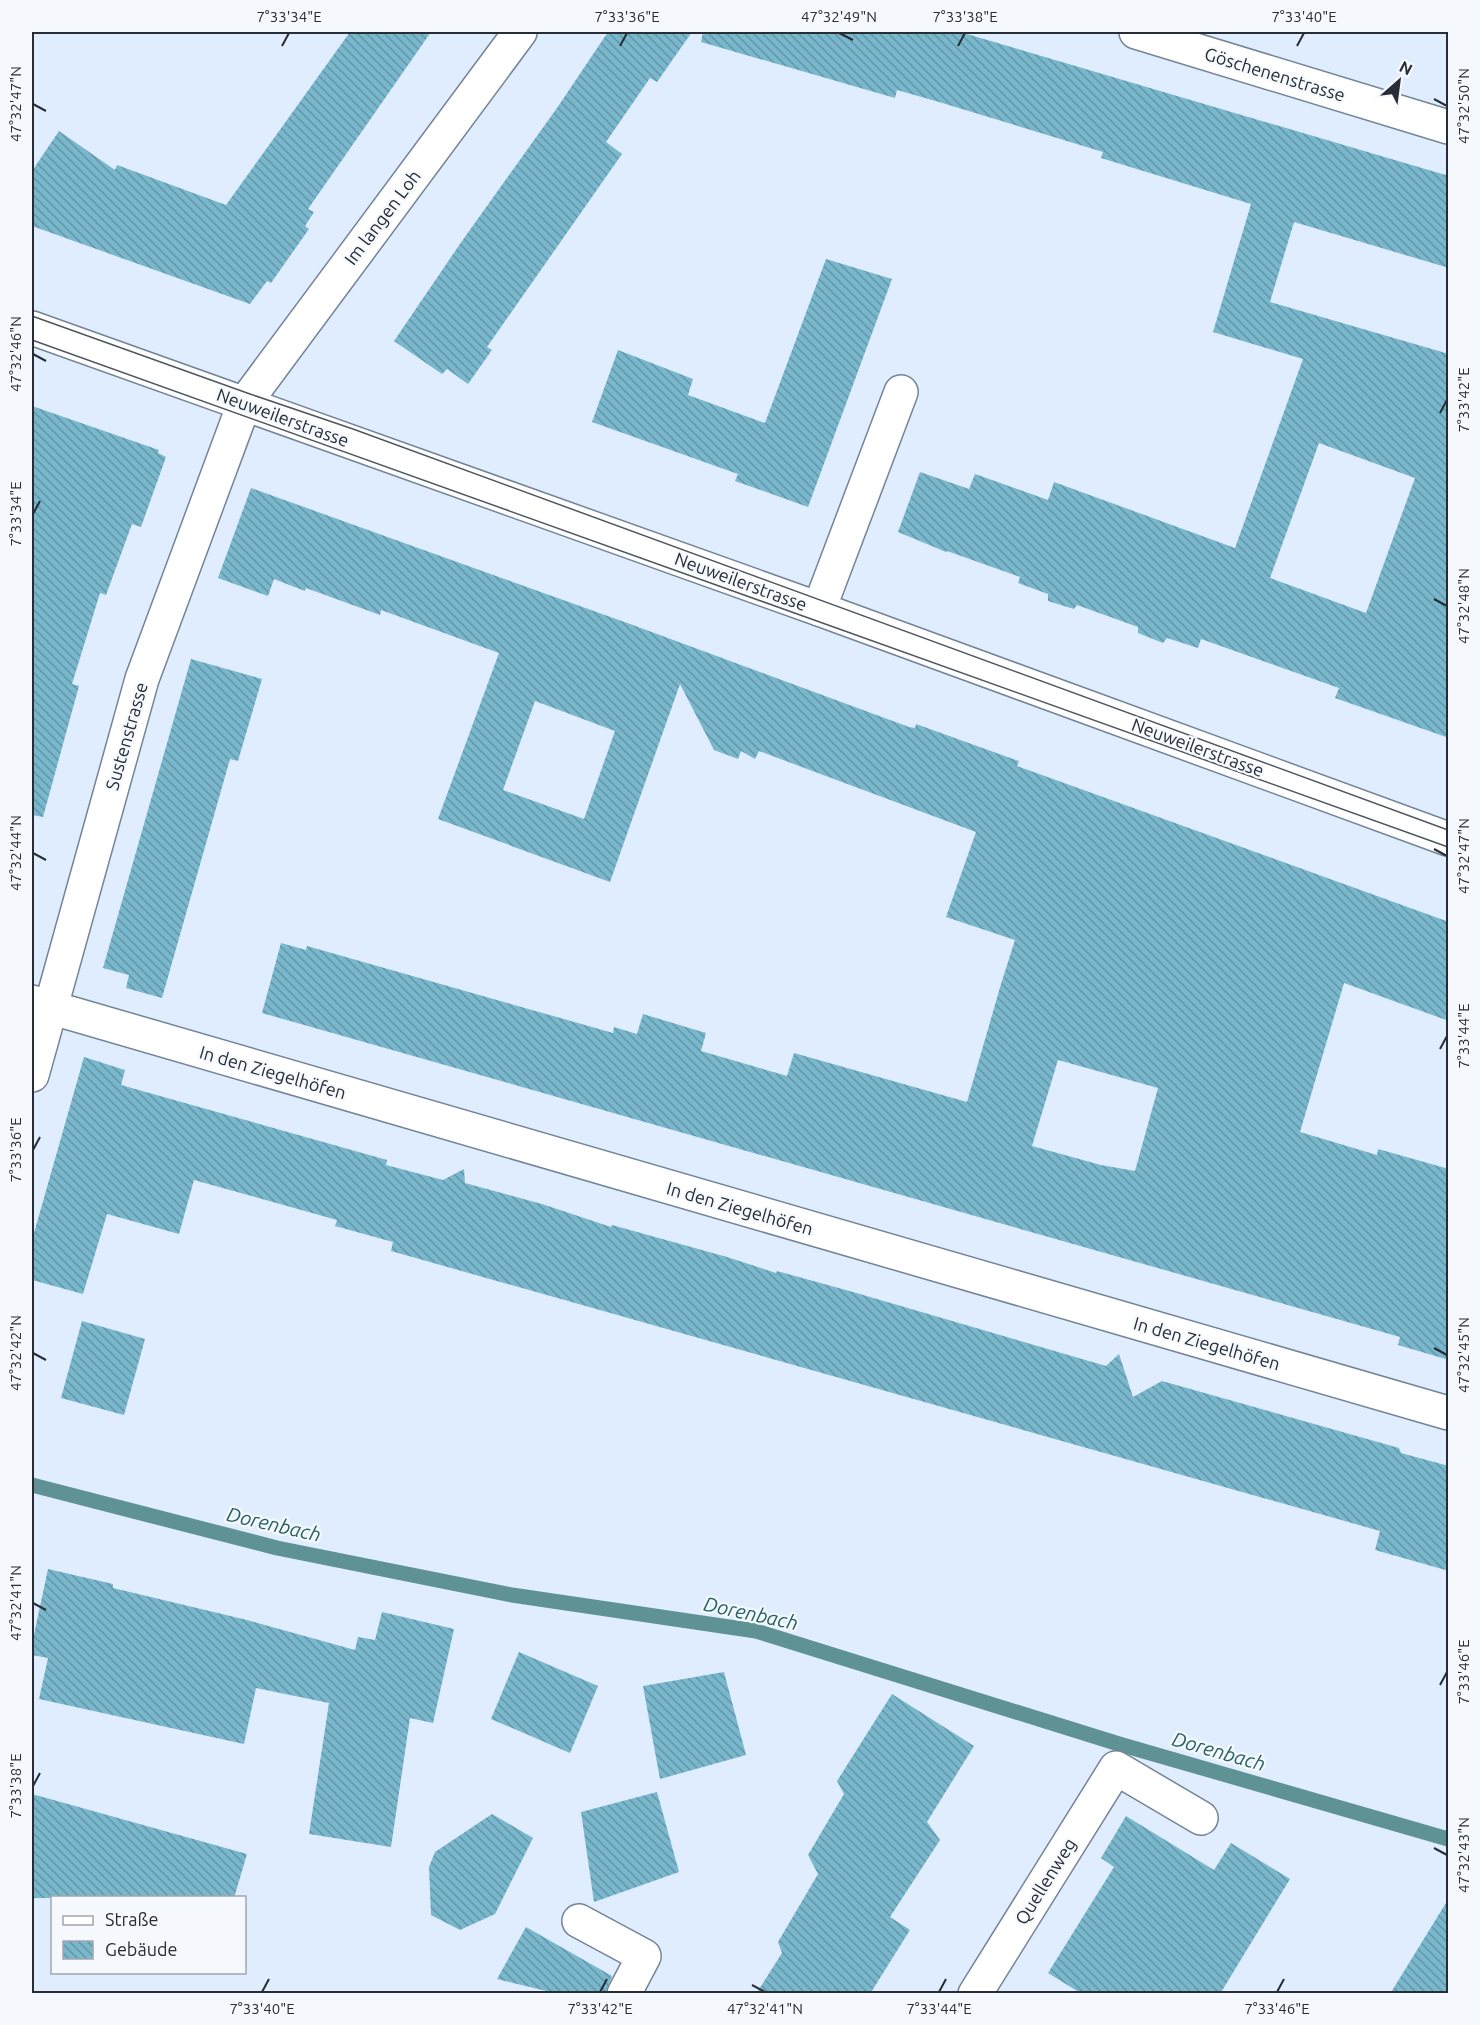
<svg xmlns="http://www.w3.org/2000/svg" width="1480" height="2025" font-family="Ubuntu,sans-serif">
<style>
.lines{fill:none;stroke-linecap:round;stroke-linejoin:round}
.stream{stroke:#5f9294;stroke-width:15}
.building{fill:url(#building-back-hatch);fill-rule:evenodd}
.minor-casing{stroke:#748497;stroke-width:36}
.minor{stroke:#fff;stroke-width:33}
.tram{stroke:#4e5660;stroke-width:1.5}
.ticks{fill:none;stroke:#262d35;stroke-width:2}
.labels{text-anchor:middle;dominant-baseline:central;stroke-width:4.5;stroke-linejoin:round;paint-order:stroke}
.street-label{font-size:18px;fill:#262d35;stroke:#f5f9fd}
.water-label{font-size:20px;font-style:italic;fill:#276261;stroke:#f5f9fd}
.neatline{fill:none;stroke:#262d35;stroke-width:2}
.ticks-label{font-size:15px;text-anchor:middle;fill:#262d35}
</style>
<defs>
<pattern id="building-back-hatch" width="6" height="6" patternUnits="userSpaceOnUse" patternTransform="scale(1.5)"><rect width="6" height="6" fill="#79b7cd"/><path d="M-1 5l2 2M0 0l6 6M5-1l2 2" fill="none" stroke="#6395a7"/></pattern>
</defs>
<rect width="100%" height="100%" fill="#dfedfe"/>
<g class="lines">
<polyline class="stream" points="32,1485 277,1548 512,1595 756,1631 1119,1744 1448,1839"/>
</g>
<g class="building">
<polygon points="350,32 431,32 308,209 314,212 305,226 309,229 271,283 267,281 250,304 32,226 32,171 59,131 115,170 117,165 226,205"/>
<polygon points="608,32 692,32 657,82 650,78 606,142 622,154 487,347 492,350 468,384 447,369 442,374 394,341 462,241 557,108"/>
<path d="M703,32H960L1449,176V268L1294,222L1270,302L1449,354V738L1335,698L1339,688L1201,639L1198,648L1167,638L1163,643L1138,633V627L1077,605L1074,609L1048,601V594L1018,583L1020,577L947,551L946,552L898,532L920,472L969,489L975,474L1048,500L1054,482L1235,548L1303,359L1213,332L1251,204L1101,158L1103,152L939,102L897,90L895,98L701,42ZM1319,443L1415,478L1366,613L1270,578Z"/>
<polygon points="826,259 892,279 808,507 735,481 738,474 592,422 618,350 693,379 688,395 765,423"/>
<polygon points="32,406 159,450 158,453 166,457 141,527 132,524 106,595 100,593 72,684 79,686 43,817 32,815"/>
<path d="M251,488L630,624L909,727L915,728L916,724L1019,761L1017,766L1449,922V1021L1344,983L1300,1132L1377,1155L1378,1149L1449,1169V1360L1398,1345L1400,1337L262,1013L281,943L306,950L307,946L613,1033L614,1027L637,1034L643,1014L706,1033L701,1051L787,1076L794,1053L967,1102L1001,984L1015,940L946,917L976,832L759,751L755,759L741,751L738,759L714,750L680,684L610,882L438,819L499,653L381,610L380,615L306,588L305,591L274,579L268,596L218,578ZM535,701L615,731L584,819L503,790ZM1058,1060L1158,1088L1135,1171L1101,1165L1032,1146Z"/>
<polygon points="191,659 262,679 238,761 230,759 162,998 126,988 129,975 103,968"/>
<polygon points="84,1057 125,1070 121,1085 387,1160 386,1165 443,1180 464,1169 465,1183 542,1204 611,1227 612,1225 727,1257 776,1273 777,1271 853,1292 1106,1366 1119,1354 1133,1397 1162,1381 1399,1448 1401,1453 1449,1466 1449,1571 1375,1550 1380,1531 391,1251 393,1242 335,1226 337,1220 194,1180 179,1234 107,1214 83,1294 32,1280 32,1240"/>
<polygon points="82,1321 145,1339 124,1415 61,1398"/>
<polygon points="48,1569 113,1584 113,1588 247,1620 355,1650 358,1637 375,1640 382,1612 454,1629 433,1723 410,1718 391,1847 309,1834 329,1703 256,1688 244,1744 39,1699 48,1658 32,1655 32,1644"/>
<polygon points="519,1652 598,1686 570,1753 491,1719"/>
<polygon points="724,1672 746,1755 660,1779 643,1686"/>
<polygon points="892,1694 974,1746 927,1822 940,1840 890,1917 910,1930 870,1994 756,1994 782,1953 778,1942 818,1874 808,1855 844,1794 837,1781"/>
<polygon points="657,1792 679,1872 594,1902 581,1812"/>
<polygon points="32,1794 247,1854 234,1898 32,1898"/>
<polygon points="492,1814 533,1838 495,1914 460,1930 431,1915 429,1867 435,1852"/>
<polygon points="1126,1816 1214,1870 1231,1843 1290,1879 1220,1994 1082,1994 1048,1973 1114,1867 1101,1858"/>
<polygon points="1449,1898 1449,1994 1390,1994"/>
<polygon points="526,1927 612,1976 605,1994 559,1994 497,1979"/>
</g>
<g class="lines">
<defs>
<g id="minor">
<polyline points="1136,32 1448,127"/>
<polyline points="32,328 819,609 1448,839"/>
<polyline points="819,609 901,392"/>
<polyline points="32,1002 1448,1413"/>
<polyline points="32,1075 142,679 244,404 520,32"/>
<polyline points="579,1921 644,1956 624,1994"/>
<polyline points="975,1994 1116,1768 1201,1818"/>
</g>
</defs>
<use href="#minor" class="minor-casing"/>
<use href="#minor" class="minor"/>
<g class="tram">
<polyline points="32,316 250,394 353,429 1448,830"/>
<polyline points="32,340 1448,847"/>
</g>
</g>
<path class="ticks" d="M839,33L853,40M282,46L289,33M620,46L627,33M958,46L965,33M1297,46L1304,33M1434,99L1447,106M33,104L46,111M33,354L46,361M1440,413L1447,400M33,514L40,501M1434,599L1447,606M1434,849L1447,856M33,853L46,860M1440,1049L1447,1036M33,1150L40,1137M1434,1348L1447,1355M33,1353L46,1360M33,1603L46,1610M1440,1685L1447,1672M33,1786L40,1773M1434,1848L1447,1855M752,1985L765,1992M262,1992L269,1979M600,1992L607,1979M939,1992L946,1979M1277,1992L1284,1979"/>
<g class="labels">
<g class="street-label">
<text transform="translate(1275 74) rotate(17)">Göschenenstrasse</text>
<text transform="translate(382 217) rotate(-53)">Im langen Loh</text>
<text transform="translate(283 417) rotate(20)">Neuweilerstrasse</text>
<text transform="translate(741 581) rotate(20)">Neuweilerstrasse</text>
<text transform="translate(126 736) rotate(-74)">Sustenstrasse</text>
<text transform="translate(1198 747) rotate(20)">Neuweilerstrasse</text>
<text transform="translate(273 1072) rotate(16)">In den Ziegelhöfen</text>
<text transform="translate(740 1208) rotate(16)">In den Ziegelhöfen</text>
<text transform="translate(1207 1343) rotate(16)">In den Ziegelhöfen</text>
<text transform="translate(1045 1881) rotate(-58)">Quellenweg</text>
</g>
<g class="water-label">
<text transform="translate(274 1524) rotate(13)">Dorenbach</text>
<text transform="translate(751 1613) rotate(12)">Dorenbach</text>
<text transform="translate(1219 1751) rotate(16)">Dorenbach</text>
</g>
</g>
<rect width="1480" height="2025" fill="none" stroke="#f5f9fd" stroke-width="66"/>
<rect x="51" y="1896" width="195" height="78" fill="#f5f9fd" stroke="#a2a7ad" stroke-width="1.5"/>
<rect x="63" y="1916" width="30" height="9" fill="#ffffff" stroke="#a2a7ad" stroke-width="1.5"/>
<text x="105" y="1926" font-size="18" fill="#262d35">Straße</text>
<rect x="63" y="1941" width="30" height="18" fill="url(#building-back-hatch)" stroke="#a2a7ad" stroke-width="1.5"/>
<text x="105" y="1956" font-size="18" fill="#262d35">Gebäude</text>
<g transform="translate(1399 81) rotate(28)" stroke="#f5f9fd" stroke-width="4.5" paint-order="stroke">
<path d="M0-4.5L10 22L0 15L-10 22Z" fill="#262d35"/>
<text y="-9" font-size="16" font-weight="bold" text-anchor="middle" fill="#262d35">N</text>
</g>
<rect x="33" y="33" width="1414" height="1959" class="neatline"/>
<g class="ticks-label">
<text x="289" y="22">7°33'34"E</text>
<text x="627" y="22">7°33'36"E</text>
<text x="839" y="22">47°32'49"N</text>
<text x="965" y="22">7°33'38"E</text>
<text x="1304" y="22">7°33'40"E</text>
<text transform="translate(16 104) rotate(-90)" y="5">47°32'47"N</text>
<text transform="translate(1464 106) rotate(-90)" y="5">47°32'50"N</text>
<text transform="translate(16 354) rotate(-90)" y="5">47°32'46"N</text>
<text transform="translate(1464 400) rotate(-90)" y="5">7°33'42"E</text>
<text transform="translate(16 514) rotate(-90)" y="5">7°33'34"E</text>
<text transform="translate(1464 606) rotate(-90)" y="5">47°32'48"N</text>
<text transform="translate(16 853) rotate(-90)" y="5">47°32'44"N</text>
<text transform="translate(1464 856) rotate(-90)" y="5">47°32'47"N</text>
<text transform="translate(1464 1036) rotate(-90)" y="5">7°33'44"E</text>
<text transform="translate(16 1150) rotate(-90)" y="5">7°33'36"E</text>
<text transform="translate(16 1353) rotate(-90)" y="5">47°32'42"N</text>
<text transform="translate(1464 1355) rotate(-90)" y="5">47°32'45"N</text>
<text transform="translate(16 1603) rotate(-90)" y="5">47°32'41"N</text>
<text transform="translate(1464 1672) rotate(-90)" y="5">7°33'46"E</text>
<text transform="translate(16 1786) rotate(-90)" y="5">7°33'38"E</text>
<text transform="translate(1464 1855) rotate(-90)" y="5">47°32'43"N</text>
<text x="262" y="2014">7°33'40"E</text>
<text x="600" y="2014">7°33'42"E</text>
<text x="765" y="2014">47°32'41"N</text>
<text x="939" y="2014">7°33'44"E</text>
<text x="1277" y="2014">7°33'46"E</text>
</g>
</svg>
